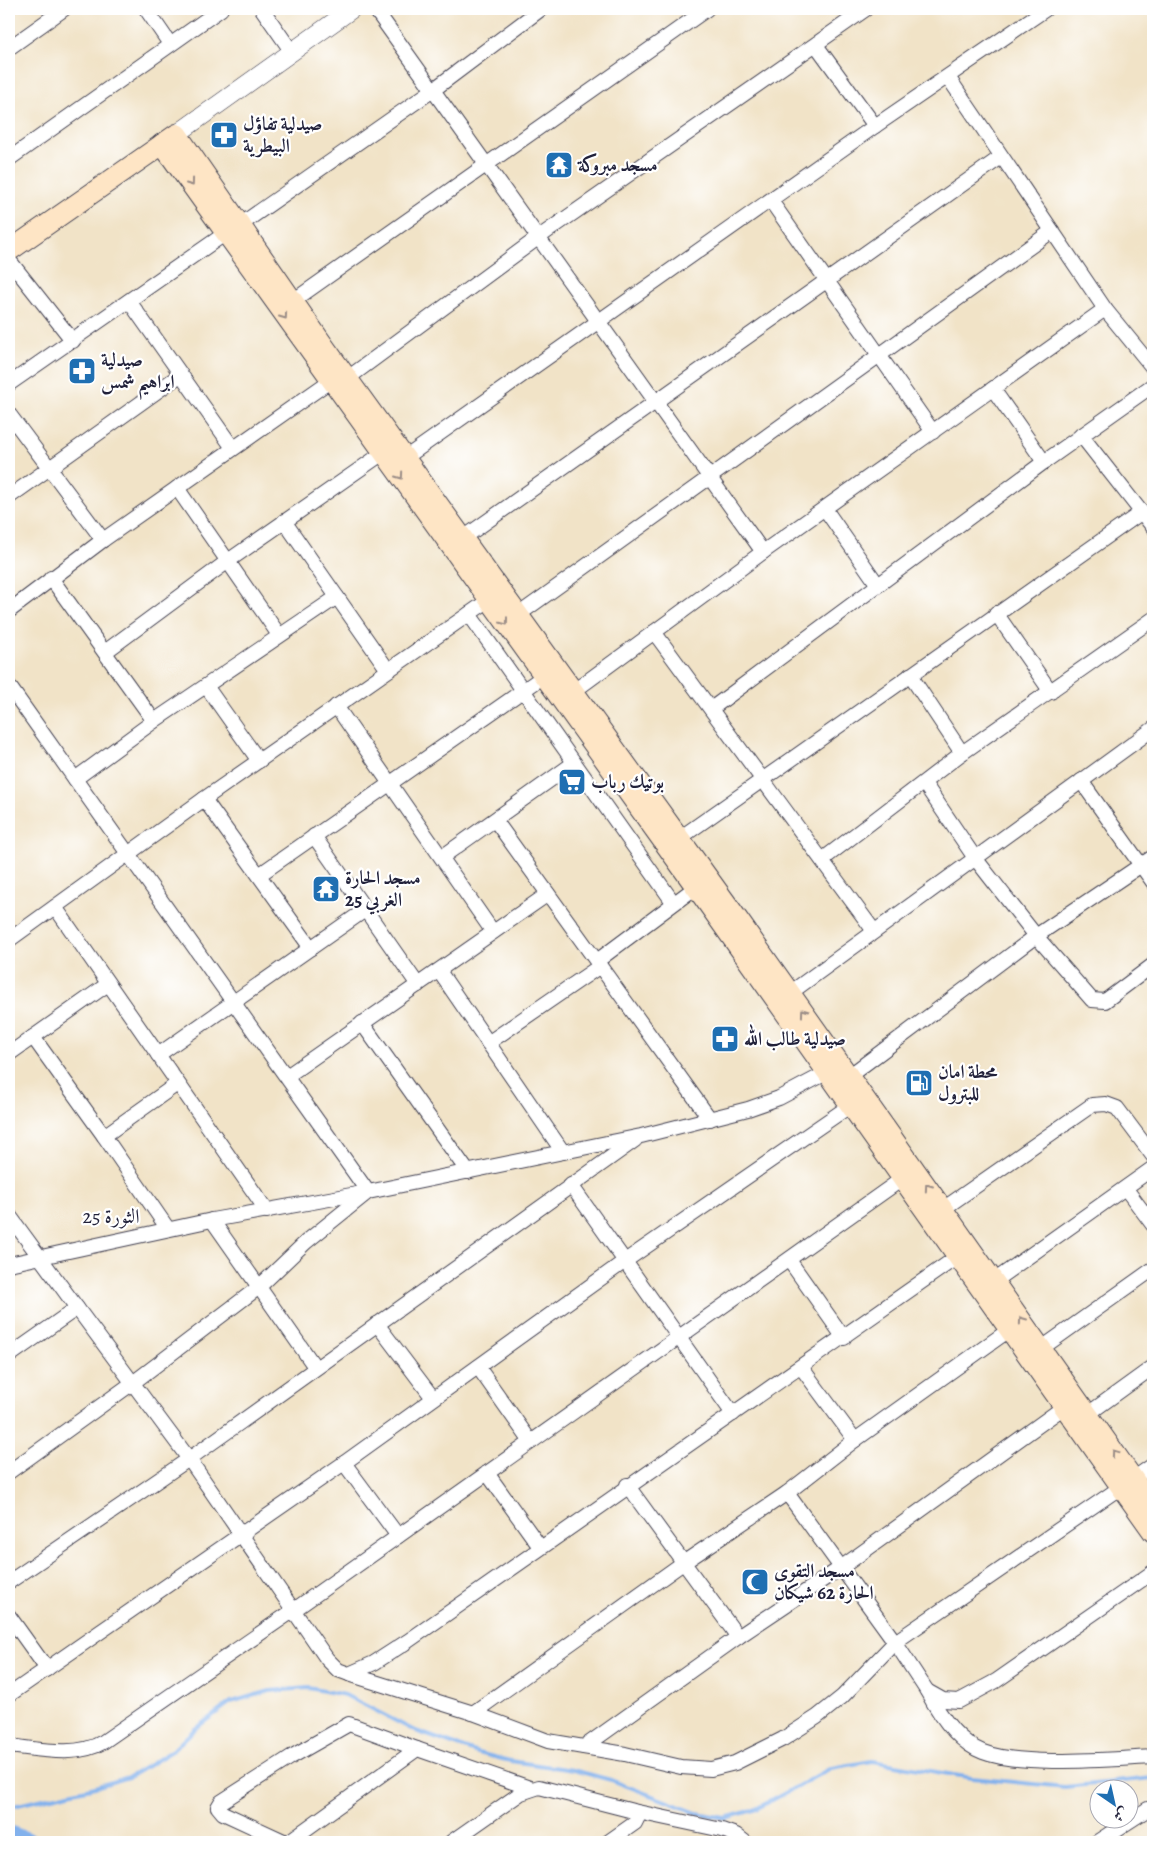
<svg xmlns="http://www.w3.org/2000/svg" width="1162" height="1851" font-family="Alegreya,Amiri,serif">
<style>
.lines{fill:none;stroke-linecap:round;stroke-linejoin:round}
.stream{stroke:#82b1ec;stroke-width:4}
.river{stroke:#82b1ec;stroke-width:21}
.minor-casing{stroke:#413f50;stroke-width:16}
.tertiary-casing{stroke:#413f50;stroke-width:19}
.secondary-casing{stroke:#413f50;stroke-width:22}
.minor{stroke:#fff;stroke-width:14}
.tertiary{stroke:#fff;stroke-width:18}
.secondary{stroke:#fee5c5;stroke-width:20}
.oneway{stroke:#9b8d87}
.labels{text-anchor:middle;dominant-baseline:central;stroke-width:4.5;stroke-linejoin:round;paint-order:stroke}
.poi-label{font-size:19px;font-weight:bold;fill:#22223b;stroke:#fff;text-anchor:start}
.neighbourhood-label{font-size:20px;fill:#22223b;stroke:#fff}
</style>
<rect width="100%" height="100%" fill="#fff"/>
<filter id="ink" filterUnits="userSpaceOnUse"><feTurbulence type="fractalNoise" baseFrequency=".02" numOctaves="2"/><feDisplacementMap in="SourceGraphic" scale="10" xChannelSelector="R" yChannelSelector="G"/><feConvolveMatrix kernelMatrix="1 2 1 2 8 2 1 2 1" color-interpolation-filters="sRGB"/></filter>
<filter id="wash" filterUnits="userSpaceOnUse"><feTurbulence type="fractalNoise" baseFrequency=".0096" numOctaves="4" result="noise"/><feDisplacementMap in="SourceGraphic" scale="20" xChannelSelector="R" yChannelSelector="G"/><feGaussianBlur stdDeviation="1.12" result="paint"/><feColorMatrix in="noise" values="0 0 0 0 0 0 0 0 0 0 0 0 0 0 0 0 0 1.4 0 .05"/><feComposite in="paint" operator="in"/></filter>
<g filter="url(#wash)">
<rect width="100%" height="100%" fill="#f1e3c7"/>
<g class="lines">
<polyline class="stream" points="9,1807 95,1787 129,1777 172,1751 196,1728 231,1702 270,1691 308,1688 345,1695 413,1730 478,1753 510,1761 573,1770 611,1780 697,1813 725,1818 754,1810 831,1768 872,1761 972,1778 1065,1787 1153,1778"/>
<polyline class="river" points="9,1836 26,1842"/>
</g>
</g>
<g filter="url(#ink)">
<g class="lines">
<defs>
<g id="minor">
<polyline points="146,9 170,44"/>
<polyline points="262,9 292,52"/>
<polyline points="375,9 763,552 574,691"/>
<polyline points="816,45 875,126"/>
<polyline points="9,48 64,9"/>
<polyline points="948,77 1105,309 1153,368"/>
<polyline points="9,159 221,9"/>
<polyline points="771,201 933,432"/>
<polyline points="240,225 433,90 541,9"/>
<polyline points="9,260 73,341"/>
<polyline points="129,301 233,448"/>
<polyline points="293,301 707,9"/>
<polyline points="348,378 539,237 866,9"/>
<polyline points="9,384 226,233"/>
<polyline points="993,389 1044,462"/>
<polyline points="9,414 103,540"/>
<polyline points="1081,435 1153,527"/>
<polyline points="405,458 875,126 1046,9"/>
<polyline points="177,488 279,635"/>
<polyline points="9,497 180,375"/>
<polyline points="825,509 878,585"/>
<polyline points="284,521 388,670"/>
<polyline points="462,539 1001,157"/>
<polyline points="763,552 1105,309"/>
<polyline points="51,578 154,721"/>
<polyline points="9,611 103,540 330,381"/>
<polyline points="996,613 1051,692"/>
<polyline points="469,614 673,902"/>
<polyline points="518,615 1052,231"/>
<polyline points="654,632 874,931"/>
<polyline points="105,652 228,561 383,453"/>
<polyline points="910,675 962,753"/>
<polyline points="9,686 368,1192 306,1242 259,1287 134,1382 9,1472"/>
<polyline points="206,686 259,761"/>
<polyline points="336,706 493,932"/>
<polyline points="711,709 1044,462 1153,385"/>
<polyline points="75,779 154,721 337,597"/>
<polyline points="1081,781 1153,882"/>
<polyline points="924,783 975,858 1036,936 1092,1000 1105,1001 1153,965"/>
<polyline points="204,799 311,948"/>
<polyline points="495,820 710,1119"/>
<polyline points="314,836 418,985"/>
<polyline points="680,838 1142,512"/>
<polyline points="442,857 574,763"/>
<polyline points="822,860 962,753 1153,619"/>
<polyline points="259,875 544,676"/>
<polyline points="55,907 267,1211"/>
<polyline points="9,940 204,799 489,600"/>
<polyline points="597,961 696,887"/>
<polyline points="439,971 563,1152"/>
<polyline points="790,993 1153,729"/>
<polyline points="362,1023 468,1172"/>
<polyline points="33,1037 104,1136"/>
<polyline points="488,1043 600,966"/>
<polyline points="9,1054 108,984"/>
<polyline points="158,1055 365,910"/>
<polyline points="287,1076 548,894"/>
<polyline points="849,1076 1036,936 1153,857"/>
<polyline points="571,1185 733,1414"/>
<polyline points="1126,1189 1153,1225"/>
<polyline points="943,1209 1092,1105 1106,1104 1117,1108 1153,1156"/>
<polyline points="9,1215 77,1308 9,1356"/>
<polyline points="212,1220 315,1367"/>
<polyline points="168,1229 104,1136 177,1084"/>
<polyline points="789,1260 844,1338"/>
<polyline points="9,1264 212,1220 368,1192 641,1136 748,1109 779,1098 828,1072"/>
<polyline points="994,1281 1153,1168"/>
<polyline points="77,1308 189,1459 327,1659 338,1670 349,1674 374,1663 408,1641 957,1257"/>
<polyline points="377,1324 433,1398"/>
<polyline points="1042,1348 1153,1269"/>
<polyline points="478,1367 531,1442"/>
<polyline points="801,1367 855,1440"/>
<polyline points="1088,1414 1153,1367"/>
<polyline points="344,1463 398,1536"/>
<polyline points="487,1473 540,1547"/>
<polyline points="1133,1479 1153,1465"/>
<polyline points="627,1485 738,1637"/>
<polyline points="787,1493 895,1642 927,1691 943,1700 959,1701 996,1681 1153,1572"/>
<polyline points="9,1582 189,1459 635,1140"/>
<polyline points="9,1616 47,1669"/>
<polyline points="349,1674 473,1713 548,1741 625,1754 681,1767 711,1769 735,1763 783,1739 817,1717 842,1697 895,1642 1121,1487"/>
<path d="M927,1691C939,1714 957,1742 983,1752C1021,1767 1110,1759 1153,1757"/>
<polyline points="9,1695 344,1463 625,1261 851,1105"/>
<polyline points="473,1713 683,1563 787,1493 855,1440 1009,1330"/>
<path d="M9,1746C38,1749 77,1758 103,1742L294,1610L902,1179"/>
<polyline points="584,1747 738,1637 842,1567 1064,1407"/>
<polyline points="633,1811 722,1830 736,1835 745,1842"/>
<polyline points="286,1842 223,1813 218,1807 221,1802 291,1757 349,1724 417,1749"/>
<polyline points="288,1842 417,1749 530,1788"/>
<polyline points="451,1842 521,1793 539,1787 633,1811 638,1817 635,1823 608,1842"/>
<polyline points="1097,1842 1148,1809"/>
</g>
<polyline id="tertiary" points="177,134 352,9"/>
<g id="secondary">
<polyline points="162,144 696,887 1153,1532"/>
<polyline points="9,251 177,134 326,349 732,911 1153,1507"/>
</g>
</defs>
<use href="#minor" class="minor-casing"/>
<use href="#tertiary" class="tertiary-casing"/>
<use href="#secondary" class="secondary-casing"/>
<use href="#minor" class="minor"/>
<use href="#tertiary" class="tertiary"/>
<use href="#secondary" class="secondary"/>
</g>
<defs><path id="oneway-chevron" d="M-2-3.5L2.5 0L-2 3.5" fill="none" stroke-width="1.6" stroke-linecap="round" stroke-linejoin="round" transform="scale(1.25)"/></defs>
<g class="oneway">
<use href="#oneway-chevron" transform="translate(191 183) rotate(54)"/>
<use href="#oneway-chevron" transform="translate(284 316) rotate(55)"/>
<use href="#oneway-chevron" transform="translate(400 476) rotate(55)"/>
<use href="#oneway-chevron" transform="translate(505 622) rotate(53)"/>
<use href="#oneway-chevron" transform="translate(804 1012) rotate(-126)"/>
<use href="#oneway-chevron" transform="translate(928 1187) rotate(-125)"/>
<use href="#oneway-chevron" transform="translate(1022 1320) rotate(-125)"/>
<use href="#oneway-chevron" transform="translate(1115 1453) rotate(-125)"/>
</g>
</g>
<defs>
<symbol id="pharmacy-square" viewBox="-11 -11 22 22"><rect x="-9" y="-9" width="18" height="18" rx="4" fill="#1f6fb2" stroke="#fff"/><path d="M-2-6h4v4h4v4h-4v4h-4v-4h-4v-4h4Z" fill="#fff"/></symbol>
<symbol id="temple-square" viewBox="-11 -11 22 22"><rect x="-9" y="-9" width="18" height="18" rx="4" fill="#1f6fb2" stroke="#fff"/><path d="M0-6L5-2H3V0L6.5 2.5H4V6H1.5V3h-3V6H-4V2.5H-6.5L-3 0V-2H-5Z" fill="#fff"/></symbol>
<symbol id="supermarket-square" viewBox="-11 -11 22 22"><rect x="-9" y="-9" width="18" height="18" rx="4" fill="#1f6fb2" stroke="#fff"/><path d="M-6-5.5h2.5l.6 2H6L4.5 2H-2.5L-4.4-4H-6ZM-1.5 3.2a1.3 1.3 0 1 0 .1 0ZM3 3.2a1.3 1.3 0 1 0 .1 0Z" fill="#fff"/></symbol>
<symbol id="fuel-square" viewBox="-11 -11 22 22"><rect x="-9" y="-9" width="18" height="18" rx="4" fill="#1f6fb2" stroke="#fff"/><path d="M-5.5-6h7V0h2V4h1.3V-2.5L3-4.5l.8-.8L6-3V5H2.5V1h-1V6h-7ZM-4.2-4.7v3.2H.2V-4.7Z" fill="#fff"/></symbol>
<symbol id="mosque-square" viewBox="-11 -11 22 22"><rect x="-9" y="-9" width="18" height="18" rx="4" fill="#1f6fb2" stroke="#fff"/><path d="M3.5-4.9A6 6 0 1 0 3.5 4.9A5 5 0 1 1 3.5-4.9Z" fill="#fff"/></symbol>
</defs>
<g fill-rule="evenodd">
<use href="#pharmacy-square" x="208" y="119" width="32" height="32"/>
<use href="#temple-square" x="543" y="149" width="32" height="32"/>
<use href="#pharmacy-square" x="66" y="355" width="32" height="32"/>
<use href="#supermarket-square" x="556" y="766" width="32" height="32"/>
<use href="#temple-square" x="310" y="873" width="32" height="32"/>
<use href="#pharmacy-square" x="709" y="1023" width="32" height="32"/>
<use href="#fuel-square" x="903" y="1067" width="32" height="32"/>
<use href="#mosque-square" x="739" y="1566" width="32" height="32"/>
</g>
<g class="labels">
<g class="poi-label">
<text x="243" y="124">صيدلية تفاؤل<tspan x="243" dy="22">البيطرية</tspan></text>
<text x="578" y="165">مسجد مبروكة</text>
<text x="101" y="360">صيدلية<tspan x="101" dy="22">ابراهيم شمس</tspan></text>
<text x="591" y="782">بوتيك رباب</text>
<text x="345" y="878">مسجد الحارة<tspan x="345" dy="22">25 الغربي</tspan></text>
<text x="744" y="1039">صيدلية طالب الله</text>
<text x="938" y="1072">محطة امان<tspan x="938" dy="22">للبترول</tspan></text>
<text x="774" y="1571">مسجد التقوى<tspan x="774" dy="22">الحارة 62 شيكان</tspan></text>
</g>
<g class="neighbourhood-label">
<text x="111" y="1216">الثورة 25</text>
</g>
</g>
<rect width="1162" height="1851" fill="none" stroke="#fff" stroke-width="30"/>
<g transform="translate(1114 1804) rotate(146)"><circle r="24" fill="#ffffff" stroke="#a7a7b1"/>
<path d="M0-4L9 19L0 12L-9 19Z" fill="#1f6fb2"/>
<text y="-8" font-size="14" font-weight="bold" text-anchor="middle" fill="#22223b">ش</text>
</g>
</svg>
